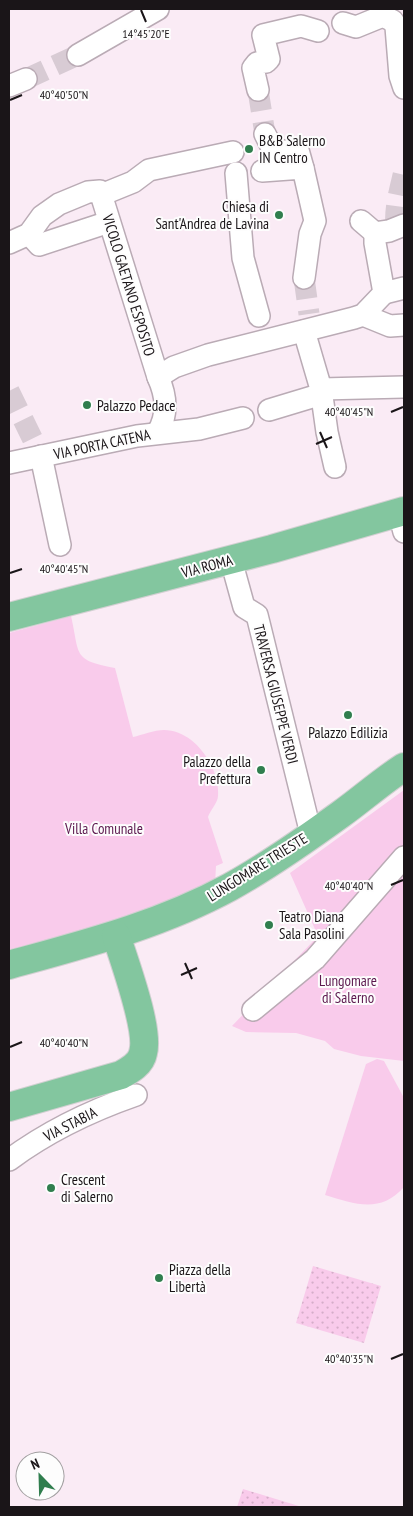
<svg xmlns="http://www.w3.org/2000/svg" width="413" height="1516" font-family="'PT Sans Narrow',sans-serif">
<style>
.grass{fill:url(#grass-dots)}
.park{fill:#f9cbeb}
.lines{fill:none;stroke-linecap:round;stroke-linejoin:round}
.minor-tunnel{stroke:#d8cbd4;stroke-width:21;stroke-dasharray:21 11;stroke-linecap:butt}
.minor-casing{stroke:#baabb5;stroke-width:24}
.major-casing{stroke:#d1d0d1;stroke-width:30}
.minor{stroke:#fff;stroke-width:21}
.major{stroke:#83c69f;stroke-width:28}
.ticks{fill:none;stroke:#1a1518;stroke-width:2}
.poi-dot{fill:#307e4e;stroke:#fdfdfd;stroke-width:2}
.labels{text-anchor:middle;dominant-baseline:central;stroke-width:4;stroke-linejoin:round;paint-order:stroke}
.poi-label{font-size:15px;fill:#1a1518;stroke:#fdfdfd;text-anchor:start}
.street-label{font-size:15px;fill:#1a1518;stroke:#fdfdfd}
.park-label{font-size:15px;fill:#5d194f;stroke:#fdfdfd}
.ticks-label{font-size:12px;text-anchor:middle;fill:#1a1518;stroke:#fdfdfd;stroke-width:4;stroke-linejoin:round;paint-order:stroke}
</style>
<defs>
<pattern id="grass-dots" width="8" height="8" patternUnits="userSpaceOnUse" patternTransform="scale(1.25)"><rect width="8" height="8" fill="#f9cbeb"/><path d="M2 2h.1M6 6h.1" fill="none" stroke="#d5adc9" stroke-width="1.8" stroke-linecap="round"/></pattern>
</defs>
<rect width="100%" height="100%" fill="#faebf5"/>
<g class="grass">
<polygon points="313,1266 381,1286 364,1343 296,1323"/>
<polygon points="243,1489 302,1507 237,1507"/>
</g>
<g class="park">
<path d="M71,616C80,655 72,660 115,668L133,737C142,735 154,730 164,730C195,730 220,768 218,796C218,802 210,811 208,817L223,863L216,866L215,884L154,913L9,952V633Z"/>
<polygon points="404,790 404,1061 361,1056 334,1049 325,1041 296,1033 246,1032 232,1026 318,936 290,873"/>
<path d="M377,1059L384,1061L404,1098V1187C380,1214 355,1204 325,1195L366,1064Z"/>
</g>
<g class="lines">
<g class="minor-tunnel">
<polyline points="26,79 78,55"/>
<polyline points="258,90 265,134"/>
<path d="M396,227C394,208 400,189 404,171"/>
<polyline points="304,278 309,314"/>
<polyline points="9,391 41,456"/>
</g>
<defs>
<g id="minor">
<polyline points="343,23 356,27 383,16 393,21 396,27 400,76 404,88"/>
<polyline points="78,55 158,9"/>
<polyline points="9,86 26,79"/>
<polyline points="258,90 253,68 257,63 266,62 269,59 263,35 301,26 318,31"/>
<polyline points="265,134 274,152 298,150 303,168"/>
<polyline points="262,171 303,168 315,221 310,234 304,278"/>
<polyline points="236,173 243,258 259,316"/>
<polyline points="101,195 133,182 149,170 233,152"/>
<polyline points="361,221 375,233"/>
<polyline points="29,234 39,245 109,222"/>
<polyline points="9,243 29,234 42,216 59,204 88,192 100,191 158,377"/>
<polyline points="384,293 404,288"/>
<polyline points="363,315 390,326 404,325"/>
<polyline points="304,331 321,389 327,432 335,467"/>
<polyline points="321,389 404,387"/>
<polyline points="269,410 322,394"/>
<path d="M158,432C168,414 167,397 158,377L174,367L208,355L354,318L363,315L384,293L375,243V233L389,231L404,225"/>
<polyline points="41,456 60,545"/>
<polyline points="9,463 137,436 199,429 243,418"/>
<polyline points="399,513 404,532"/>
<polyline points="231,560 244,607 257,615 311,834"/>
<polyline points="253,1010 315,959 404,857"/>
<path d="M9,1160C48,1131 90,1111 136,1095"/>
</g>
<g id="major">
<polyline points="9,617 272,549 404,511"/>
<path d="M9,965C85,944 160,925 230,887C268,866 305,840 341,814C362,799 382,781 404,767"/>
<path d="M9,1107L121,1075C130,1070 141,1064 143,1053C150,1030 124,961 116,935"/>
</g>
</defs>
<use href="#minor" class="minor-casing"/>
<use href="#major" class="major-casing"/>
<use href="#minor" class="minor"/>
<use href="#major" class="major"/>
</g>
<path class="ticks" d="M141,10L146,22M10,100L22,95M391,412L403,407M320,432L327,448M316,444L332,437M10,573L22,569M391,885L403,880M185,963L192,979M181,975L197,968M10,1047L22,1042M391,1359L403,1354"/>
<g class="poi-dot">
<circle cx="249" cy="149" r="5"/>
<circle cx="279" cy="215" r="5"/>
<circle cx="87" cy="405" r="5"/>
<circle cx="348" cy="715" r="5"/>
<circle cx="261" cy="770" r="5"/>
<circle cx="269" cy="925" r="5"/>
<circle cx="51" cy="1188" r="5"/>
<circle cx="159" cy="1278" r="5"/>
</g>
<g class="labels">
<g class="poi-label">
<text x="259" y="140">B&amp;B Salerno<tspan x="259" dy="17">IN Centro</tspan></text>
<text x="269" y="206" text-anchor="end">Chiesa di<tspan x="269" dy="17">Sant'Andrea de Lavina</tspan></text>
<text x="97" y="405">Palazzo Pedace</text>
<text x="348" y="732" text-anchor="middle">Palazzo Edilizia</text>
<text x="251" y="761" text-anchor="end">Palazzo della<tspan x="251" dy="17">Prefettura</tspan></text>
<text x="279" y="916">Teatro Diana<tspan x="279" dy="17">Sala Pasolini</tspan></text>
<text x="61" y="1179">Crescent<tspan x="61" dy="17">di Salerno</tspan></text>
<text x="169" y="1269">Piazza della<tspan x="169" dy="17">Libertà</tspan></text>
</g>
<g class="street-label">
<text transform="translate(129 285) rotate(73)">VICOLO GAETANO ESPOSITO</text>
<text transform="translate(102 444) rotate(-12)">VIA PORTA CATENA</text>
<text transform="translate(207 566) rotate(-15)">VIA ROMA</text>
<text transform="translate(276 694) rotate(76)">TRAVERSA GIUSEPPE VERDI</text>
<text transform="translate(257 867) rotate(-32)">LUNGOMARE TRIESTE</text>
<text transform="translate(70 1124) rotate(-27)">VIA STABIA</text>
</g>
<g class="park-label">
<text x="104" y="828">Villa Comunale</text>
<text x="348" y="980">Lungomare<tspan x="348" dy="17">di Salerno</tspan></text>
</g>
</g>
<g class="ticks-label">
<text x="146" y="38">14°45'20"E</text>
<text x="64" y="99">40°40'50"N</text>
<text x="349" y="416">40°40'45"N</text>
<text x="64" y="573">40°40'45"N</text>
<text x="349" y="890">40°40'40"N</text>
<text x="64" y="1047">40°40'40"N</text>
<text x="349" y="1363">40°40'35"N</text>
</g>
<rect width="413" height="1516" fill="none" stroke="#1a1518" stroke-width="20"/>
<g transform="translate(40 1476) rotate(337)"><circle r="24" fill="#fdfdfd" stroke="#a2a0a1"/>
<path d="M0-4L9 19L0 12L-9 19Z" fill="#307e4e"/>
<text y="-8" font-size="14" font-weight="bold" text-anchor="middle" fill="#1a1518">N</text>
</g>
</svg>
